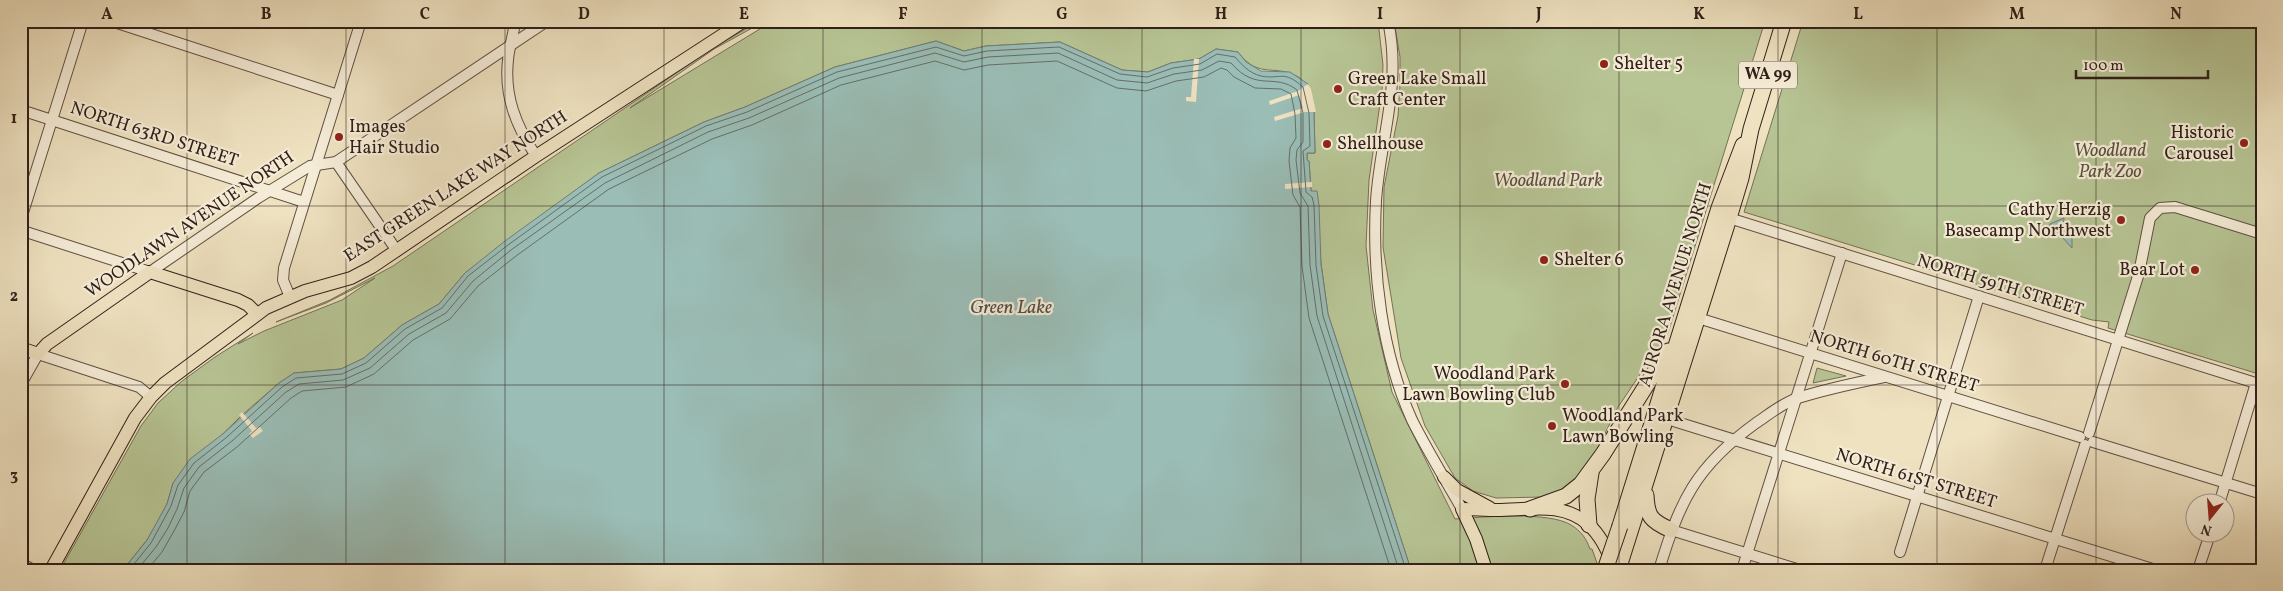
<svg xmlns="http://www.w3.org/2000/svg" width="2283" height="591" font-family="Vollkorn,serif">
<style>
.green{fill:#b7c494;stroke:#747256}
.water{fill:#9abdb6;stroke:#707e77}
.pier{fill:#efe2c1}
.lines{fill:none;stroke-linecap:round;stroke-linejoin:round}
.shore{stroke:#656e68;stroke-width:1}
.minor-casing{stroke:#605043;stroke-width:12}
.major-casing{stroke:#302019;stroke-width:14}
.highway-casing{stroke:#302019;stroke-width:17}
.minor{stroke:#f5ecd7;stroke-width:10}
.major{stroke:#efe2c1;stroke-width:12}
.highway{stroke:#efe2c1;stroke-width:15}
.highway-bridge-casing{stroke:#302019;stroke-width:17;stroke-linecap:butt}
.highway-bridge{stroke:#efe2c1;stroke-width:15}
.grid{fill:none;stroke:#302019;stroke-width:1;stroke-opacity:0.55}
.poi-dot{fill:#8f2418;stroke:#f5ecd7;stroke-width:2}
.labels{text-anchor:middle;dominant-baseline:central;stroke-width:4.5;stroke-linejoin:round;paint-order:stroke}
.shield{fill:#f5ecd7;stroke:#6b5d52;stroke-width:1}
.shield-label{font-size:16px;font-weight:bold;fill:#302019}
.poi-label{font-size:18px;fill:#302019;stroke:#f5ecd7;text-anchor:start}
.street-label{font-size:18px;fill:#302019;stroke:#f5ecd7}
.park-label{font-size:18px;font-style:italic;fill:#58513e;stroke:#f5ecd7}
.water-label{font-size:19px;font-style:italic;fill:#504f48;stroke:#f5ecd7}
.neatline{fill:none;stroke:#302019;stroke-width:2}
.grid-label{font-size:16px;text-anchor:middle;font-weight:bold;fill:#302019}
</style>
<rect width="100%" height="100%" fill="#efe2c1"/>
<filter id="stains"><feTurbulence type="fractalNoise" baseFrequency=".004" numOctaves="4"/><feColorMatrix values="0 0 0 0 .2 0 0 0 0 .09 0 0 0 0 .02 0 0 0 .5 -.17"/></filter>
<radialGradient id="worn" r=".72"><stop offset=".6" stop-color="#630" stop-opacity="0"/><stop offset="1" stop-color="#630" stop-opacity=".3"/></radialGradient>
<g class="green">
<path d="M759,21H765L714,49L630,108L773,21H1378L1383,65L1382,90L1369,180L1366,246L1373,310L1392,392L1455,519C1482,517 1549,511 1571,525C1581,531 1586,538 1590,549H1592L1597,563L1595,570H1411L1328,314L1311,191L1309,161H1307V153H1315L1314,112L1300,78C1274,62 1260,81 1238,52L1216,49L1199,59L1171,63L1148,72L1122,70L1060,42L986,46L964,51L936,41L835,67L745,107L704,122L599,173L465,273L439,304L402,325L364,358L341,369L294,373L279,383L241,416L173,483L167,504L158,522L147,540L123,570H60L141,426L158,403L182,381L215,357L253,333L238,344L264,331L342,300L375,278L326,303L276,322L330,300L393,266L710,50Z"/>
<polygon points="1394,21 1765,21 1668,333 1618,407 1593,458 1577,479 1562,490 1543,497 1496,498 1473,491 1455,478 1425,426 1401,358 1383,247 1384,187 1398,116 1400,85 1400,57"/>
<polygon points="1803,21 2262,21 2262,375 2108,328 2109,322 2092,320 1744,212"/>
<polygon points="1817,368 1846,376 1813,383"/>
</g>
<g class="water">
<polygon points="936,41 964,51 986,46 1060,42 1122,70 1148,72 1171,63 1199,59 1216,49 1238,52 1246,62 1261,71 1290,72 1308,84 1314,112 1315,153 1307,153 1307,160 1309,161 1311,191 1317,191 1319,205 1321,264 1328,314 1411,570 123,570 147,540 167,504 173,483 190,459 224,433 279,383 294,373 341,369 364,358 402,325 439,304 465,273 505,241 599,173 704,122 745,107 835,67"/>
<polygon points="2064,218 2063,226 2072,239 2072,248 2062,237 2049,232 2050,224"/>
</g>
<g class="pier">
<polygon points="1194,59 1199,59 1196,102 1186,101 1186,97 1191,97"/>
<polygon points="1308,84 1311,89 1316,112 1305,112 1275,121 1274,117 1303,108 1299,95 1270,105 1269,101 1298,91"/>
<polygon points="1312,182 1312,187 1285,189 1285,184"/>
<polygon points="242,412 256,428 260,427 263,431 253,438 249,434 252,431 239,415"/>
</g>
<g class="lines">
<g class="shore">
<path d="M129,570L151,543L171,506L178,485L194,463L227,437L282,387L296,378L342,374L366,363L405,329L442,308L468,276L508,245L602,177L706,126L747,112L837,72L936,47L964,56L987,51L1059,47L1120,74L1147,77L1173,68L1200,64L1217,54L1235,57C1242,65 1249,73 1261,76C1280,80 1283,69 1303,87L1309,113L1310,146L1303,151L1306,192L1312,197L1314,205L1316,265L1323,316L1406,570"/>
<path d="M137,570L156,547L168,528L177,509L184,488L199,467L232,441L286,392L299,384L343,380L370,368L409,334L446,313L473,281L511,250L605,183L708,132L749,118L839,78L935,53L964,62L988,57L1058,53L1117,80L1147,83L1174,74L1202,70L1219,61L1231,63C1257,93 1274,72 1297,90L1303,113V142L1297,150L1296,160L1300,193L1308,206L1310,265L1317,316L1399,570"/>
<polyline points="147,570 162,552 174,531 184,512 190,491 204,472 237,447 291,398 302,391 346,387 374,374 413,340 450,319 478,286 516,256 609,189 712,139 752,125 841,85 935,61 964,70 988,65 1057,61 1117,88 1146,91 1176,81 1204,77 1221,68 1227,70 1234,77 1255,88 1281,89 1291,94 1295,114 1296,138 1290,148 1289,161 1293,195 1300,207 1302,266 1309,318 1391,570"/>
</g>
<defs>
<g id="minor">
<polyline points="111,21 338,95"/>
<path d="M515,21C514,34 509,47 508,60C504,96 516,126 536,156"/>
<path d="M1388,21C1402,85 1380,139 1376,201C1372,274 1382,353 1412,420C1427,450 1445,479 1462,509"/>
<polyline points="21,110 304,202"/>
<polyline points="336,162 397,251"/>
<polyline points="1729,218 2262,385"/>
<polyline points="21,219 83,21"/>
<polyline points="23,231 150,272 258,198 310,166 336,162 547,21"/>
<polyline points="290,297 283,280 284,268 361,21"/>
<polyline points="1698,318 2080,437"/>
<polyline points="21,384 38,354 139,387 151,397"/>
<polyline points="1667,419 2156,570"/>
<polyline points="2089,433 2139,273 2150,218 2160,208 2175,207 2262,234"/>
<polyline points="2093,442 2262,494"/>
<polyline points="2219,504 2256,383"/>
<polyline points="1671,530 1800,570"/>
<polyline points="1900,552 1979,296"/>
<polyline points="21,563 33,570"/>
<path d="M1659,570C1680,501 1695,467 1756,423C1768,415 1784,402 1798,398C1826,389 1855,383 1884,377"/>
<polyline points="1742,570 1842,253"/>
<polyline points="2045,570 2085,445"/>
<polyline points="2198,570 2210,534"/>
</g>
<g id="major">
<polyline points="21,348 38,354 47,344 150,272 238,300 248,305 257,314"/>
<polyline points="1444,477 1457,490 1490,508"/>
<polyline points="51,570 135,418 151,397 165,383 266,308 305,291 351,278 372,267 536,156 744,21"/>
<path d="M1486,570L1476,539L1462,509C1473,509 1485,510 1497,510C1528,510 1563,501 1589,525C1600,535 1606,548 1612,561"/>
</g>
<g id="highway">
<path d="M1646,495C1647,517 1651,521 1671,530"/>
<polyline points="1530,509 1566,496 1581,484 1603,454 1668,351"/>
<polyline points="1589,525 1587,499 1591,473"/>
<polyline points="1620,526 1719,208 1743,145"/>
<polyline points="1618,570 1729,218 1741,178 1751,129 1784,21"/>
</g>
</defs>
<use href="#minor" class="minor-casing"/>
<use href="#major" class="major-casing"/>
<use href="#highway" class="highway-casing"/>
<use href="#minor" class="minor"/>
<use href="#major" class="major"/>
<use href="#highway" class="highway"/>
<defs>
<polyline id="highway-bridge" points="1605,570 1620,526"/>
</defs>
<use href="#highway-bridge" class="highway-bridge-casing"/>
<use href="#highway-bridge" class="highway-bridge"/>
</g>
<path class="grid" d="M187,21V570M346,21V570M505,21V570M664,21V570M823,21V570M982,21V570M1142,21V570M1301,21V570M1460,21V570M1619,21V570M1778,21V570M1937,21V570M2096,21V570M21,206H2262M21,385H2262"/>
<g class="poi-dot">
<circle cx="1604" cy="64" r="5"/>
<circle cx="1338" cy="89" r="5"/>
<circle cx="339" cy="137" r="5"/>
<circle cx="2244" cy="143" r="5"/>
<circle cx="1327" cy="144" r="5"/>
<circle cx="2121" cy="220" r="5"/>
<circle cx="1544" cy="260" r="5"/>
<circle cx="2195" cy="270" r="5"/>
<circle cx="1565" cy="384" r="5"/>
<circle cx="1552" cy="426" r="5"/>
</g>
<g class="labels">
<rect class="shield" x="1739" y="61.5" width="58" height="27" rx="4"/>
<g class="shield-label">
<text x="1768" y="75">WA 99</text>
</g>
<g class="poi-label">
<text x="1614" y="64">Shelter 5</text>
<text x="1348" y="79">Green Lake Small<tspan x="1348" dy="21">Craft Center</tspan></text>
<text x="349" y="127">Images<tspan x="349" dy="21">Hair Studio</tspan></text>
<text x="2234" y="133" text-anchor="end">Historic<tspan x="2234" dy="21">Carousel</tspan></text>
<text x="1337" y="144">Shellhouse</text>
<text x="2111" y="210" text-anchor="end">Cathy Herzig<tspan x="2111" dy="21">Basecamp Northwest</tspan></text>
<text x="1554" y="260">Shelter 6</text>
<text x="2185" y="270" text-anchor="end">Bear Lot</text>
<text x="1555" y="374" text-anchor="end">Woodland Park<tspan x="1555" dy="21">Lawn Bowling Club</tspan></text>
<text x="1562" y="416">Woodland Park<tspan x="1562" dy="21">Lawn Bowling</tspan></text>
</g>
<g class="street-label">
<text transform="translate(154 135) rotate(18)">NORTH 63RD STREET</text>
<text transform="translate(456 187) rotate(-33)">EAST GREEN LAKE WAY NORTH</text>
<text transform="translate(190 225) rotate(-34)">WOODLAWN AVENUE NORTH</text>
<text transform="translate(1676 285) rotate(-73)">AURORA AVENUE NORTH</text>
<text transform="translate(2000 286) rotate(17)">NORTH 59TH STREET</text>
<text transform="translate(1894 362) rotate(17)">NORTH 60TH STREET</text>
<text transform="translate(1916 479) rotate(17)">NORTH 61ST STREET</text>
</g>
<g class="park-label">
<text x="2110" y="151">Woodland<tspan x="2110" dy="21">Park Zoo</tspan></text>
<text x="1548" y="181">Woodland Park</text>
</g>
<g class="water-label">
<text x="1011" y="308">Green Lake</text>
</g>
</g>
<rect width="2283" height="591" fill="none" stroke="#efe2c1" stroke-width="55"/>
<g transform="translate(2210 518) rotate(197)"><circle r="24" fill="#f5ecd7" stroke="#a69a8b"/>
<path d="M0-4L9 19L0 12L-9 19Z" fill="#8f2418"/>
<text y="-8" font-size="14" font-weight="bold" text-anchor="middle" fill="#302019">N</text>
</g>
<path d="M2076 70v8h132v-8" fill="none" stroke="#302019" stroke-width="2.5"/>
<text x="2083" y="70" font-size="15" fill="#302019" stroke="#f5ecd7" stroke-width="4" paint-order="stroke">100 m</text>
<rect x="28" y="28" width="2228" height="536" class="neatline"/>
<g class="grid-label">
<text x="107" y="19">A</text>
<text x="266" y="19">B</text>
<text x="425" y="19">C</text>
<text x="584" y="19">D</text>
<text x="744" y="19">E</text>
<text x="903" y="19">F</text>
<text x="1062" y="19">G</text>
<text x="1221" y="19">H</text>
<text x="1380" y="19">I</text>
<text x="1539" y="19">J</text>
<text x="1699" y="19">K</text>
<text x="1858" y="19">L</text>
<text x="2017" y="19">M</text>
<text x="2176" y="19">N</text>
<text x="14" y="123">1</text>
<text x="14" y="301">2</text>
<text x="14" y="480">3</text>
</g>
<rect width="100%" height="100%" filter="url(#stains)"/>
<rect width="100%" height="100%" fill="url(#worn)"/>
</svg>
